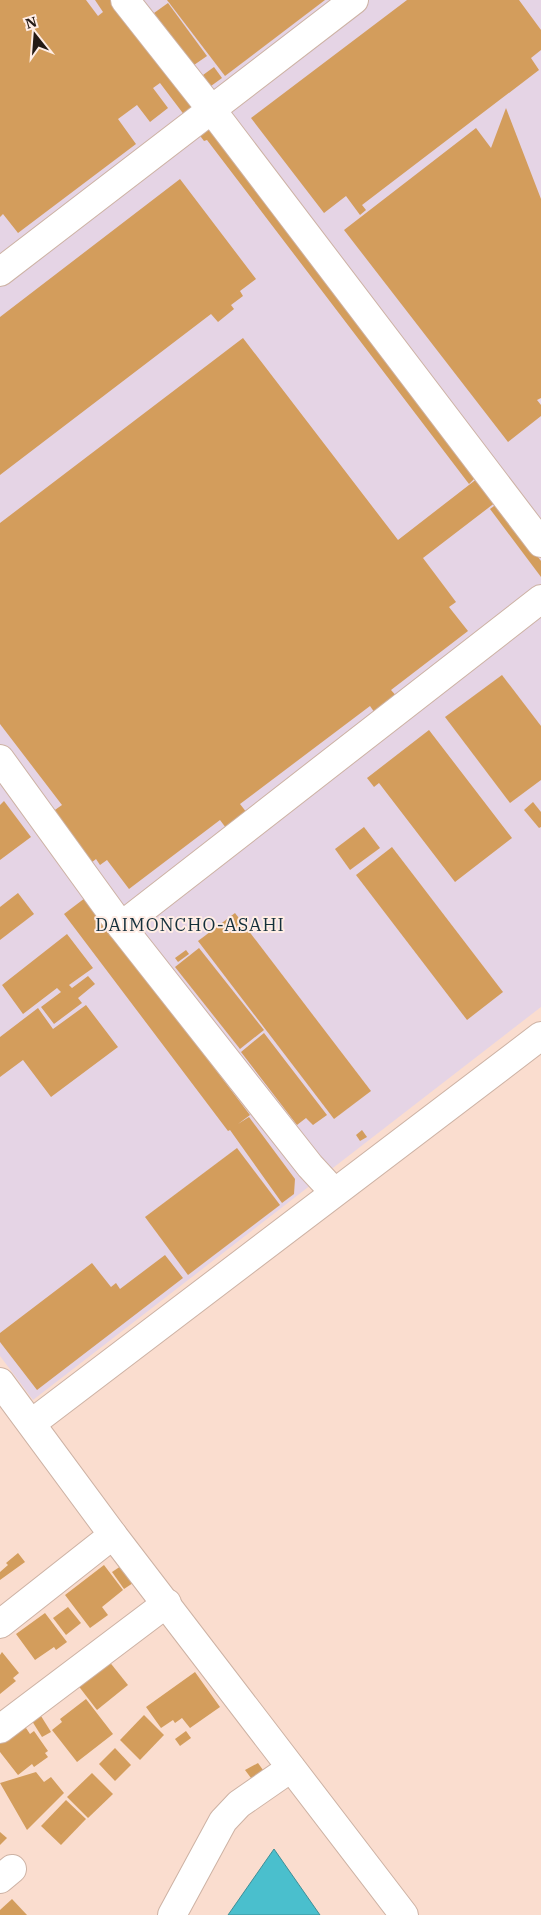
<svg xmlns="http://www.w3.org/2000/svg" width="541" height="1915" font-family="'IBM Plex Serif',serif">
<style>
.industrial{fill:#e5d4e5}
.water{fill:#4abfcd;stroke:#3f8e96}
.building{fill:#d39d5c}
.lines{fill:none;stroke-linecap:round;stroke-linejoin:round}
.minor-casing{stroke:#cdb2a4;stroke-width:30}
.minor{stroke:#fff;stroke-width:28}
.labels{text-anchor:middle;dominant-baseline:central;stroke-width:4;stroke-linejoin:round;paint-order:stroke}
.quarter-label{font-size:18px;letter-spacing:1px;fill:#132f3b;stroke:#ffede5}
</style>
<rect width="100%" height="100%" fill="#faddcf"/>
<polygon class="industrial" points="0,0 541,0 541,1007 33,1400 0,1356"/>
<polygon class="water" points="274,1849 320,1915 228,1915"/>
<g class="building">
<polygon points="0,0 86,0 98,16 103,12 95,0 113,0 475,478 469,484 207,140 204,141 160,83 153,88 168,108 150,122 137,105 118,119 136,144 18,233 3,214 0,217"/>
<polygon points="167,0 325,0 225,76"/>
<polygon points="407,0 519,0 541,30 541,50 531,58 539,70 362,205 366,210 360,215 346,196 324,213 251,118"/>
<polygon points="168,3 207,56 194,65 154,13"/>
<polygon points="214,67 222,78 211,86 203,75"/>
<polygon points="506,108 541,199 541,398 537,400 541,405 541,416 508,442 344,230 476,128 491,148"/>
<polygon points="180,179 256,279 240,291 243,296 231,305 234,309 218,322 211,314 0,475 0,317"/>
<polygon points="243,338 398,540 478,478 496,502 423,558 456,602 449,607 468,631 391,690 399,699 377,716 370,706 240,804 247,813 226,828 220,820 129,889 107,860 100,865 96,859 91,863 52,812 62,805 0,724 0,523"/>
<polygon points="498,503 541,561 541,577 490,509"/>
<polygon points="502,675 541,726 541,780 510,803 445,717"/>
<polygon points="429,730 512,838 455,882 379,783 374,787 367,778"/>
<polygon points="4,801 31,837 0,860 0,805"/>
<polygon points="533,802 541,812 541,827 539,828 524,810"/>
<polygon points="364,827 380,848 350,870 335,849"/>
<polygon points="392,847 503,992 467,1020 356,875"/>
<polygon points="18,893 34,914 0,940 0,907"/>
<polygon points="85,898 250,1115 238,1124 249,1117 295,1179 294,1194 282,1203 230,1130 228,1131 64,914"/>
<polygon points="235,913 371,1091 334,1119 198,941"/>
<polygon points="67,934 93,968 69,985 72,988 88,976 95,984 78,998 82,1003 54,1024 41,1007 61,992 57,988 23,1014 2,985"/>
<polygon points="199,948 264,1030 240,1049 175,967"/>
<polygon points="186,950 189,954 178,962 175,958"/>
<polygon points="86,1005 118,1047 51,1097 23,1060 0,1077 0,1037 38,1008 53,1029"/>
<polygon points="264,1033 327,1115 313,1125 306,1118 297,1125 241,1052"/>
<polygon points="362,1130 367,1137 360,1141 356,1135"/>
<polygon points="237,1148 280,1205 188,1275 145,1217"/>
<polygon points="165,1255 183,1278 37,1390 0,1342 0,1333 92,1263 111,1287 116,1283 120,1289"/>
<polygon points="18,1553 25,1562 0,1580 0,1572 8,1565 6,1563"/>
<polygon points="104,1565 123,1590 102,1607 108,1615 90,1628 65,1595"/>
<polygon points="121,1566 133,1583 124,1589 112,1572"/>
<polygon points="68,1607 81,1623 66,1635 53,1618"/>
<polygon points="45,1613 67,1642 56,1650 54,1647 35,1660 16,1634"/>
<polygon points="2,1652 19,1673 13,1678 16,1681 0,1694 0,1655"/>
<polygon points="108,1660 128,1685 97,1710 77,1684"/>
<polygon points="195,1672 220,1707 190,1728 182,1718 175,1723 173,1720 161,1728 146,1707"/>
<polygon points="86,1699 113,1734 77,1762 52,1730 62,1722 60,1719"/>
<polygon points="144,1715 164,1735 140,1760 120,1740"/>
<polygon points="41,1716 51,1732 42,1737 32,1721"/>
<polygon points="24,1725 30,1734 34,1731 48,1751 45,1753 48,1757 34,1767 32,1764 18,1775 0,1752 0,1744"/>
<polygon points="186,1731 191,1738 180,1746 175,1739"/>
<polygon points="115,1748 131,1765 115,1781 99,1764"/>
<polygon points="258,1763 263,1770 254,1782 245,1770"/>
<polygon points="36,1772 44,1782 51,1777 64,1793 27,1830 0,1783"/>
<polygon points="92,1773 113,1794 88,1818 67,1797"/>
<polygon points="66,1800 86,1819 61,1845 41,1826"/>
<polygon points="0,1832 7,1838 0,1845"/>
<polygon points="12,1899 27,1915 0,1915 0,1910"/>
</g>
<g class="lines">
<defs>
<g id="minor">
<polyline points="125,0 211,109 541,543"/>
<polyline points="0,272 354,0"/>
<polyline points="0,759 121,926 310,1166 334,1192"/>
<polyline points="121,926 541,599"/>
<polyline points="0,1382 113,1535 404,1915"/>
<polyline points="32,1423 541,1036"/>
<polyline points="0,1624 113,1535"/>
<polyline points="0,1729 167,1603"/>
<polyline points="0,1879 12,1869"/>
<polyline points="172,1915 223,1821 239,1804 291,1768"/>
</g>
</defs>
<use href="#minor" class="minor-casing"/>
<use href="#minor" class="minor"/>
</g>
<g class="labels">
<g class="quarter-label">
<text x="190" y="924">DAIMONCHO-ASAHI</text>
</g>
</g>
<g transform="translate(35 35) rotate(343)" stroke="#ffede5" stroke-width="4" paint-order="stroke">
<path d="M0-4L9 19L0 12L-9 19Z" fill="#241a15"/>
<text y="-8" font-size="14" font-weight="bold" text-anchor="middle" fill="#241a15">N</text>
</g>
</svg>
